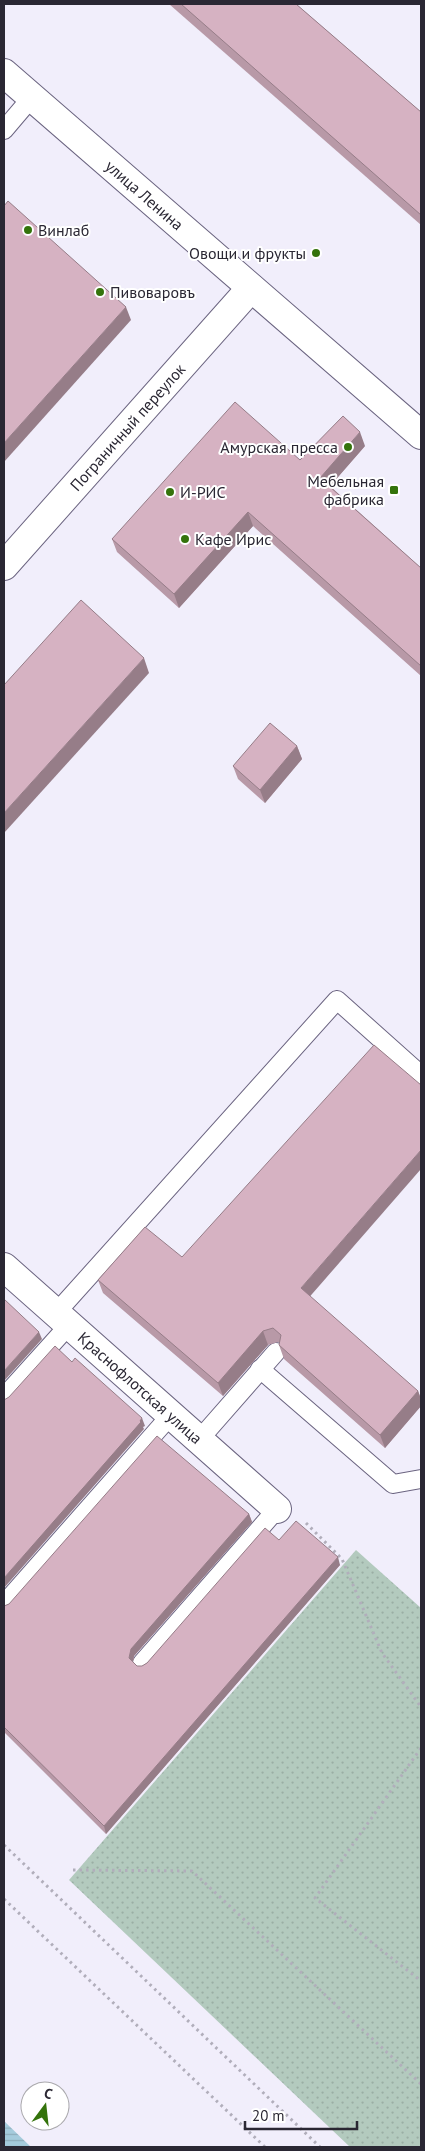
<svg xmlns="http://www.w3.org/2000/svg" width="425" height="2151" font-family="'PT Sans',sans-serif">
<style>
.park{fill:url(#park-dots)}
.water{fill:url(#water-rules)}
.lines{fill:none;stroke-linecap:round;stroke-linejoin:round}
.service-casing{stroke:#6b6480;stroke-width:20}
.minor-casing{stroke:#6b6480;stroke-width:30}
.secondary-casing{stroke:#6b6480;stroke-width:30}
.path{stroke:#b1aebb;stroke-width:3;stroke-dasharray:2.5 4;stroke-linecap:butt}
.service{stroke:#fff;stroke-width:18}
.minor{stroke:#fff;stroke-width:28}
.secondary{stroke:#fff;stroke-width:28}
.wall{fill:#b899a7}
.shaded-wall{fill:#967d88}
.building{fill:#d6b2c2;stroke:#967d88}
.poi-dot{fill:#34730b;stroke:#fff;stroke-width:2}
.labels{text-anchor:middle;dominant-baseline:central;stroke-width:4;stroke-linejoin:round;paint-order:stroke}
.street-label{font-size:16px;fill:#2a2733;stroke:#fff}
.poi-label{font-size:16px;fill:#2a2733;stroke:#fff;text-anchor:start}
</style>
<defs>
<pattern id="park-dots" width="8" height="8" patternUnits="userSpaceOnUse" patternTransform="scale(1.25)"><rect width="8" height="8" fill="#b3cabe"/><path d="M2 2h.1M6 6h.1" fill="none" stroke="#9aaea4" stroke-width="1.8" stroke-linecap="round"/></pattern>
<pattern id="water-rules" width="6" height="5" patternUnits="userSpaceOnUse" patternTransform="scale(1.25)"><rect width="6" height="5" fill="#a5cbdc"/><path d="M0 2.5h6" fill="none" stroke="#8eaebd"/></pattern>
</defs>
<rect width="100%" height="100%" fill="#f1eefb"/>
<polygon class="park" points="356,1550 421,1608 421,2147 350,2147 69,1880"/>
<polygon class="water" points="4,2121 31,2147 4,2147"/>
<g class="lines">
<defs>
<g id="service">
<polyline points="4,130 32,97"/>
<polyline points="56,1313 337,1000 421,1075"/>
<polyline points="260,1369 393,1484 421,1479"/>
<polyline points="4,1397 69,1325"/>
<polyline points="198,1441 276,1352"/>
<polyline points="4,1604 170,1416"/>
<polyline points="142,1663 277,1509"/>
</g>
<g id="minor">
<path id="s1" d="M4,566L251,288"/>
<path id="s2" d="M4,1267L277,1509"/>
</g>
<g id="secondary">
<path id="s3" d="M4,73L421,435"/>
</g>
</defs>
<use href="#service" class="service-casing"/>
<use href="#minor" class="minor-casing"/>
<use href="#secondary" class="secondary-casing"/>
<g class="path">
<polyline points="306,1523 342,1559 382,1653 421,1707"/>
<polyline points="421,1748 315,1898 421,1981"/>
<polyline points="4,1845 320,2147"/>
<polyline points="73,1870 192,1871 421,2084"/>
<polyline points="4,1899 265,2147"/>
</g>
<use href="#service" class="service"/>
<use href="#minor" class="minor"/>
<use href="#secondary" class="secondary"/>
</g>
<g class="wall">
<polygon points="169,4 296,4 421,112 421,225"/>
<polygon points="365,446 330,486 421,568 421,676 253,526 179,608 117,552 112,539"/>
<polygon points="297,746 302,759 265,803 238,779 233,766"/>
<polygon points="182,1257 418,1391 421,1399 421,1406 385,1448 284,1359 279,1345 280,1343 278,1342 268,1345 223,1396 103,1293 98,1280"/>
<polygon points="249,1514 252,1522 134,1656 133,1662 137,1666 142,1666 147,1663 279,1540 340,1565 106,1834 4,1732 4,1606"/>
</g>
<g class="shaded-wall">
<polygon points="126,307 131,320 4,462 4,443"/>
<polygon points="360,432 365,446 325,492 320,478"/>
<polygon points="248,512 253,526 179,608 174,594"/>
<polygon points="144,658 149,673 4,833 4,813"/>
<polygon points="297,746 302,759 265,803 260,790"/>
<polygon points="421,1150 421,1169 306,1301 301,1288"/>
<polygon points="263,1331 268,1345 223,1396 218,1383"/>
<polygon points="39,1332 42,1339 4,1381 4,1371"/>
<polygon points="418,1391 421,1399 421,1406 385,1448 380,1435"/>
<polygon points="142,1418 145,1426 143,1427 144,1429 4,1588 4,1578"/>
<polygon points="249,1514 252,1522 134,1656 132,1666 129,1658 131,1649"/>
<polygon points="338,1557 340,1565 106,1834 104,1826"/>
</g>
<g class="building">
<polygon points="181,4 296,4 421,112 421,215"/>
<polygon points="8,201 126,307 4,443 4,206"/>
<polygon points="235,402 300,460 343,416 360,432 320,478 421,568 421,666 248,512 174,594 112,539"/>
<polygon points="81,600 144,658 4,813 4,685"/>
<polygon points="270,723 297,746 260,790 233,766"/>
<polygon points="374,1045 421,1085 421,1150 301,1288 418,1391 380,1435 279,1345 281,1335 273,1328 263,1331 218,1383 98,1280 145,1227 182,1257"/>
<polygon points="4,1299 39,1332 4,1371"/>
<polygon points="55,1346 72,1362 75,1358 142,1418 140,1421 141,1422 4,1578 4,1400 9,1397"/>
<polygon points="157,1436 249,1514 131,1649 129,1658 137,1666 142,1666 147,1663 265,1528 279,1540 296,1521 338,1557 104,1826 4,1727 4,1606 9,1604"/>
</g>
<g class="poi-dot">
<circle cx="28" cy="230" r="5"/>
<circle cx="316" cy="253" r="5"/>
<circle cx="100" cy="292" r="5"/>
<circle cx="348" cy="447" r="5"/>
<rect x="389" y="485" width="10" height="10" rx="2.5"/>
<circle cx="170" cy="492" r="5"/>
<circle cx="185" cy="539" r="5"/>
</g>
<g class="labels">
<g class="street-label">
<text stroke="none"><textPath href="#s3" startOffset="186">улица Ленина</textPath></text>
<text stroke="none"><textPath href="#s1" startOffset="186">Пограничный переулок</textPath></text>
<text stroke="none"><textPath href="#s2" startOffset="182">Краснофлотская улица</textPath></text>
</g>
<g class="poi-label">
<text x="38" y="230">Винлаб</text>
<text x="306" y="253" text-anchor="end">Овощи и фрукты</text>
<text x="110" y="292">Пивоваровъ</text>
<text x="338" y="447" text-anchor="end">Амурская пресса</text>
<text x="384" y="481" text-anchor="end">Мебельная<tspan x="384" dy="18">фабрика</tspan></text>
<text x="180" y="492">И-РИС</text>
<text x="195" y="539">Кафе Ирис</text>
</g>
</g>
<rect width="425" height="2151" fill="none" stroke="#2a2733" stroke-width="10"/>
<g transform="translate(45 2106) rotate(15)"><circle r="24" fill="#ffffff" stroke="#aaa9ad"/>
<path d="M0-4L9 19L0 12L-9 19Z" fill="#34730b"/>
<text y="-8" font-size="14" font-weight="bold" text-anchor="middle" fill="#2a2733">С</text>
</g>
<path d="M245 2121v8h112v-8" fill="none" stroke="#2a2733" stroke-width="2.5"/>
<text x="252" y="2121" font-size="15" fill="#2a2733" stroke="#ffffff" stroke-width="4" paint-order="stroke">20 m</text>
</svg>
